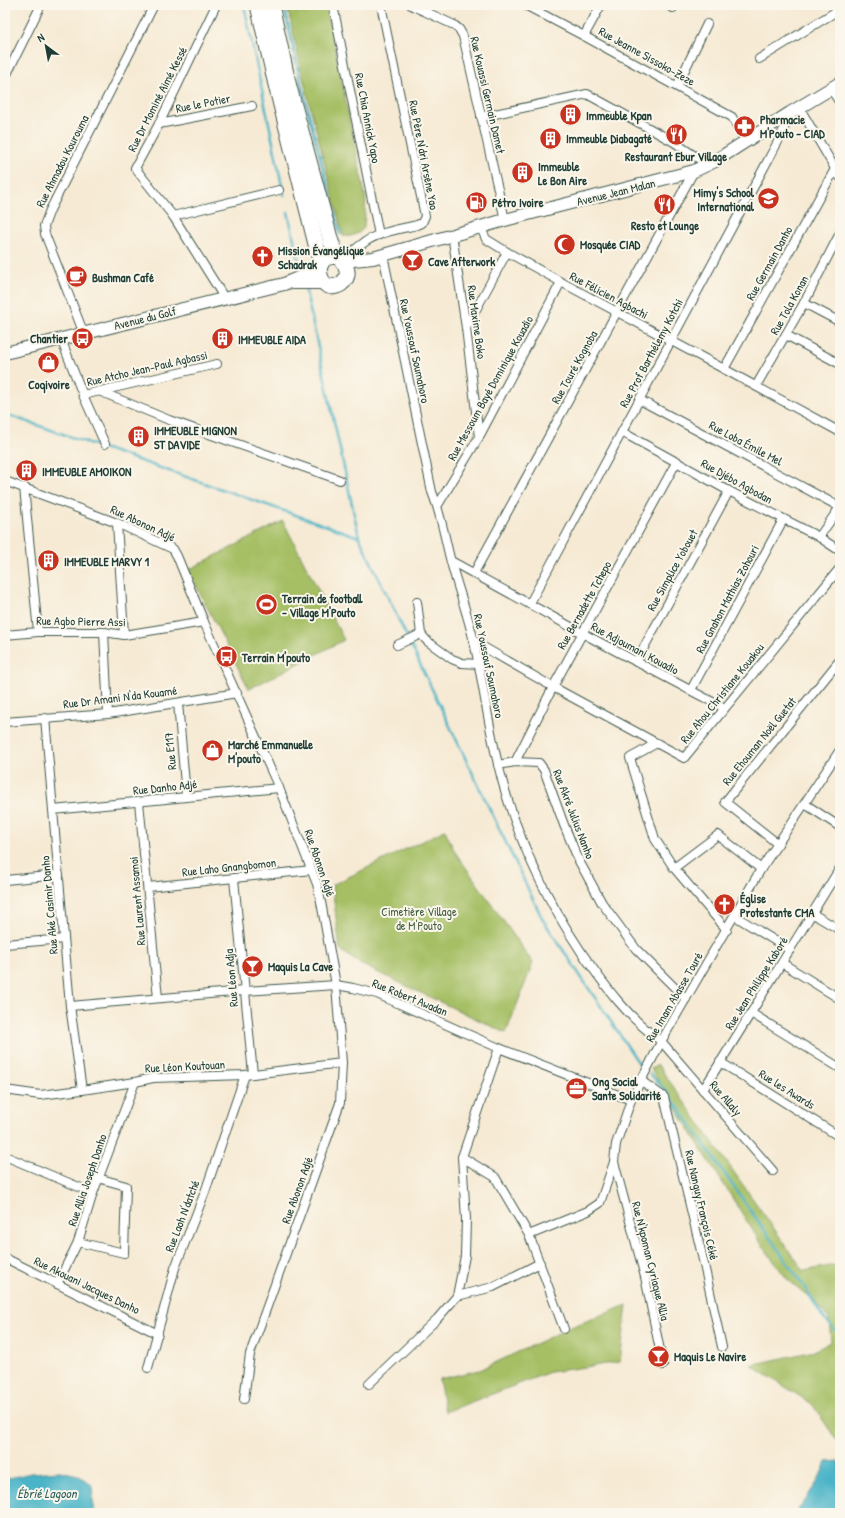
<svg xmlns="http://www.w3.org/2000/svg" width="845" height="1518" font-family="'Patrick Hand',sans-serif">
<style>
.green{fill:#a6bf65;stroke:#627e4c}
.water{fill:#49b4c7;stroke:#34787e}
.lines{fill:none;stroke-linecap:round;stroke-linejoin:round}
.stream{stroke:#49b4c7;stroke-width:2.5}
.street-casing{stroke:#3f574c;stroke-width:10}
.secondary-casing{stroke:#3f574c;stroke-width:14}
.highway-casing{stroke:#3f574c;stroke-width:17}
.street{stroke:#fff;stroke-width:8}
.secondary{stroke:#fff;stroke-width:12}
.highway{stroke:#fff;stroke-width:15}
.labels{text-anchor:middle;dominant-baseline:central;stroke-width:4;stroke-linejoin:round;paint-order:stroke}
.street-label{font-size:12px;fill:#1f3d34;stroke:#fbf7ec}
.poi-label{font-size:12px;font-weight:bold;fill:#1f3d34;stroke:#fbf7ec;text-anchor:start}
.park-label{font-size:12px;fill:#415e40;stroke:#fbf7ec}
.water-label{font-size:13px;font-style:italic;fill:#2c6160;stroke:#fbf7ec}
</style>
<rect width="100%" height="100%" fill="#fbf7ec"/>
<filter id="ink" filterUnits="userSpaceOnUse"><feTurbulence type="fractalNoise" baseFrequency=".025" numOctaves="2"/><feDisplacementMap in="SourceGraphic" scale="8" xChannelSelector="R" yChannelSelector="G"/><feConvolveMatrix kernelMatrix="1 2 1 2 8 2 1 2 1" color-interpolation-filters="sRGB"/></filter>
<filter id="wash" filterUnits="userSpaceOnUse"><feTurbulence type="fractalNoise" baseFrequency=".012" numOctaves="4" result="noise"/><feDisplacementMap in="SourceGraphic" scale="16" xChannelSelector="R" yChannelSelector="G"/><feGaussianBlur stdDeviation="0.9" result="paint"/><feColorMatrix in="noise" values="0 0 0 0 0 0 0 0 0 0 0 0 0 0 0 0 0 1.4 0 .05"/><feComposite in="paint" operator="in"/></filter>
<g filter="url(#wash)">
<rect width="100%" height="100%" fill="#f6ead4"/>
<g class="green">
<path d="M287,5H326L366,199L364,228C360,233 350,238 343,236L302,74Z"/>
<polygon points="283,521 344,640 249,689 188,570"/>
<polygon points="445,830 455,852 533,963 506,1033 360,964 340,950 332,885"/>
<polygon points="658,1065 804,1271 840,1264 840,1445 812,1404 751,1365 814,1351 831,1342 829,1319 814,1301 787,1279 760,1242 651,1069"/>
<polygon points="627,1305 620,1362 550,1372 445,1412 439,1379 480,1370 571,1327"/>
</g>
<g class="water">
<polygon points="840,1461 840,1513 796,1513 818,1481 826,1462"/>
<polygon points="60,1471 78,1475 92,1485 94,1513 5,1513 5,1477 9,1478 31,1473"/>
</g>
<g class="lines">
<g class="stream">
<polyline points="244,5 284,195"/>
<polyline points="284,5 301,84 340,234"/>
<polyline points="288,212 300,267"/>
<polyline points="305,287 359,537 543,920 640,1065"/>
<polyline points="5,414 359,537"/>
<polyline points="650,1074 668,1093 805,1288 825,1320 840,1335"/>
</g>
</g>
</g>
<g filter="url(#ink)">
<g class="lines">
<defs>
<g id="street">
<polyline points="216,5 159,124 135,168 173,216 225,299"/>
<polyline points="333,5 379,235"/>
<polyline points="411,5 454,25 459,29 463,36 505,220"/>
<polyline points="525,5 584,36 732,117 746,141"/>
<polyline points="667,5 673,8"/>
<polyline points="584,36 601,5"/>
<polyline points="759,59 840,9"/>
<polyline points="5,78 41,5"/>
<polyline points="677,86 707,24"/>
<polyline points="831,89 840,103"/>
<polyline points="799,107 840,177"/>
<polyline points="481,117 587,94 674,142 708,165"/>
<polyline points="159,124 252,106"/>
<polyline points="173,216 279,190"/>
<polyline points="480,226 486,239 507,252 561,282 724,369 840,432"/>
<polyline points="452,234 466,328 479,437"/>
<path d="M383,255L432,492C441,514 445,539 451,562C458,589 468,615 474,642C483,682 488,724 498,764C514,832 544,896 582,953C605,986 628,1018 661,1041L773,1171"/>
<path d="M343,261C350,254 357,247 365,242C379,232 400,229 417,225L422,223L425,216L381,5"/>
<polyline points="804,303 840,322"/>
<polyline points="466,328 507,252"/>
<polyline points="84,334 45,234 44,226 50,210 154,5"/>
<polyline points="786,335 840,364"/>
<polyline points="61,339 83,395 105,444"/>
<polyline points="724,369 835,169"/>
<polyline points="756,386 804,303 840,233"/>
<polyline points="99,391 169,420 340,480"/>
<polyline points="83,395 217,364"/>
<polyline points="640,400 840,507"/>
<polyline points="622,432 729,491 819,537 840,551"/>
<polyline points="5,481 117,523 173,549 177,556 204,622 279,788 317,884 321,902 336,985 342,1063 340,1103 250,1354 244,1399"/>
<polyline points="24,487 38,632"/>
<polyline points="438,505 479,437 561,282"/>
<polyline points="117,523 124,635"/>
<polyline points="819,537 840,507"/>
<polyline points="451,561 582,633 724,708"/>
<polyline points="474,573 694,171"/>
<polyline points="417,602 421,634 427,641 452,659 462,663 478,664"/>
<polyline points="530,603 781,136 790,113"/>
<polyline points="104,632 108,714"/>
<polyline points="5,635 38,632 104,632 124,635 204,622"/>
<polyline points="473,641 553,687 684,758 840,568"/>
<polyline points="397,645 421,634"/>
<polyline points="636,662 729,491"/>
<polyline points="691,690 783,520"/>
<polyline points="178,703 186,796"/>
<polyline points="45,718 70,1006 82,1090"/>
<polyline points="5,722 108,714 237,693"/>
<polyline points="657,743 630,758 655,839 674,868 727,930"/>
<polyline points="515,762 553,687 677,461"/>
<polyline points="498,765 515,762 539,763 544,770 564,825 579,861 602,903 636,949 686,999"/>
<polyline points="139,802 158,998"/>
<polyline points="805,804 840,827"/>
<polyline points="53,810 279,788"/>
<polyline points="778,844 725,802 840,660"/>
<polyline points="674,868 718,835 761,869"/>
<polyline points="234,879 253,1074"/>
<polyline points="5,880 59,875"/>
<polyline points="148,887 312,870"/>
<polyline points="813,914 840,930"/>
<polyline points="735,916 790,950"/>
<polyline points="5,944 64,939"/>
<polyline points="782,963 840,999"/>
<polyline points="70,1006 244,991 336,985 353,988 377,994 499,1048 631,1100"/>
<polyline points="751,1013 840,1068"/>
<polyline points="720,1062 840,1137"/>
<polyline points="640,1080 664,1097 701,1251 722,1347"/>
<polyline points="5,1090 40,1095 82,1090 135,1082 153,1078 245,1075 342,1063"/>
<polyline points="703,1090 751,1013 840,868"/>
<polyline points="5,1156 93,1193"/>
<polyline points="462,1157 495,1177 529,1235 564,1329"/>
<polyline points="614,1162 645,1277 663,1365"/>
<polyline points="529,1235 588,1211 600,1203 614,1162 616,1144 631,1100 662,1040 761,869 840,750"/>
<polyline points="78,1242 124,1253 126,1186 98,1178"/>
<polyline points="5,1258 158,1334"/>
<polyline points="57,1284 78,1242 93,1193 135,1082"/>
<polyline points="457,1296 493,1287 540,1263"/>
<polyline points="148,1368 175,1268 205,1192 245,1075"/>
<polyline points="369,1384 437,1319 457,1296 465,1256 466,1219 462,1157 499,1048"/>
</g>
<g id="secondary">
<polyline points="343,261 373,258 505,220 694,171 715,161 790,113 840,83"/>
<polyline points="293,283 323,283"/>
<polyline points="5,353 284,284 319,269"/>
</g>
<g id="highway">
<polyline points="258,5 277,89 321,264"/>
<path d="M271,5L289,87L331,242C333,246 335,251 338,256C341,261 346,263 347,271C348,276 345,281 341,284C317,298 309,251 338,257"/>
</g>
</defs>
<use href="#street" class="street-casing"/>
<use href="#secondary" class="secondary-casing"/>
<use href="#highway" class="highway-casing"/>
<use href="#street" class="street"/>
<use href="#secondary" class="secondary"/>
<use href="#highway" class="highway"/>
</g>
</g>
<defs>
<symbol id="building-disc" viewBox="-11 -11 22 22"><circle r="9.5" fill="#c8321e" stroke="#fbf7ec"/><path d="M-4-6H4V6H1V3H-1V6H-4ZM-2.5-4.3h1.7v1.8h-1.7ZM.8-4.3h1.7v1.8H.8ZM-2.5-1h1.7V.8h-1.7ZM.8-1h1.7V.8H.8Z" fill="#fff"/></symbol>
<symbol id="pharmacy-disc" viewBox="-11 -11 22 22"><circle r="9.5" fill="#c8321e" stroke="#fbf7ec"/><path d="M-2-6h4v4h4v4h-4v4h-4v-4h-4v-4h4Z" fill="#fff"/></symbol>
<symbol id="restaurant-disc" viewBox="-11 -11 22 22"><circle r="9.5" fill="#c8321e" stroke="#fbf7ec"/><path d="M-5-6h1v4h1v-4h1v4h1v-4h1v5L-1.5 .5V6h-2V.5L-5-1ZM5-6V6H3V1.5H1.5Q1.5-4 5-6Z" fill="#fff"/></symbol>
<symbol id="school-disc" viewBox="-11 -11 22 22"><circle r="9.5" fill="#c8321e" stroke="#fbf7ec"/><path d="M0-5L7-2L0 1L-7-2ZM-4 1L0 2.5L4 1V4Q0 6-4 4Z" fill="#fff"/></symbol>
<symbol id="fuel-disc" viewBox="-11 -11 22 22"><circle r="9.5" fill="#c8321e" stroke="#fbf7ec"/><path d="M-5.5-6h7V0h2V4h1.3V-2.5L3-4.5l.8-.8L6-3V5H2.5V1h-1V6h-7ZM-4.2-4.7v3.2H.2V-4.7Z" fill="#fff"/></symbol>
<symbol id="mosque-disc" viewBox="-11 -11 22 22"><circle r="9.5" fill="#c8321e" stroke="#fbf7ec"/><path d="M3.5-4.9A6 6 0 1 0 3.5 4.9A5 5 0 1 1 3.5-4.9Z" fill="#fff"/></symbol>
<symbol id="church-disc" viewBox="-11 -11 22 22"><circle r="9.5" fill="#c8321e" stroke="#fbf7ec"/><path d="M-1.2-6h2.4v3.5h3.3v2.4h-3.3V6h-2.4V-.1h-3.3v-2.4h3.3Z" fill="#fff"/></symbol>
<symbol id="bar-disc" viewBox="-11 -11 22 22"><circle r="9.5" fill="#c8321e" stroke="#fbf7ec"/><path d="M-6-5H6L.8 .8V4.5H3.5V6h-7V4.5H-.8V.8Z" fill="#fff"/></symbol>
<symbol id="cafe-disc" viewBox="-11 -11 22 22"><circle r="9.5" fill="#c8321e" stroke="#fbf7ec"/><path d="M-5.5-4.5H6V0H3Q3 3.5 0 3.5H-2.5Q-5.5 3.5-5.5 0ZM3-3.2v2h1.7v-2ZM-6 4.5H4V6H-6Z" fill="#fff"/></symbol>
<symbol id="bus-disc" viewBox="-11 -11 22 22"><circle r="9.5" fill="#c8321e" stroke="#fbf7ec"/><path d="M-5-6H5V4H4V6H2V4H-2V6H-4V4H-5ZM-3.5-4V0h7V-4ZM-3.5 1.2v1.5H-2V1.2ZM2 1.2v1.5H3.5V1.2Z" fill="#fff"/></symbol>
<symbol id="shop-disc" viewBox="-11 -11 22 22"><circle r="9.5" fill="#c8321e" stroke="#fbf7ec"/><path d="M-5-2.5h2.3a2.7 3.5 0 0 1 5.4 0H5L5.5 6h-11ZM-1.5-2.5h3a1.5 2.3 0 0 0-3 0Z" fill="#fff"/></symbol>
<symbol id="stadium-disc" viewBox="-11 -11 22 22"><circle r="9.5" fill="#c8321e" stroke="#fbf7ec"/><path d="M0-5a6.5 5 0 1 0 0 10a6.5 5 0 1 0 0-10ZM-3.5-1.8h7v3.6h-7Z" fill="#fff"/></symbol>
<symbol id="office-disc" viewBox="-11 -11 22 22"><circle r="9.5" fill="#c8321e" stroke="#fbf7ec"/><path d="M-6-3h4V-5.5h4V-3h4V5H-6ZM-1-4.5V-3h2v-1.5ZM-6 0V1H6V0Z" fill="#fff"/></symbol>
</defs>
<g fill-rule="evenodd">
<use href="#building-disc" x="558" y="102" width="25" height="25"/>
<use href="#pharmacy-disc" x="732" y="114" width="25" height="25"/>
<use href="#restaurant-disc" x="664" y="122" width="25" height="25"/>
<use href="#building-disc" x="538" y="126" width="25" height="25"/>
<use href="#building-disc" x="510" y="160" width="25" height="25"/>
<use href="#school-disc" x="756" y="186" width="25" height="25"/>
<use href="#fuel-disc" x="464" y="190" width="25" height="25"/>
<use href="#restaurant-disc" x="652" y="192" width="25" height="25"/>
<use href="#mosque-disc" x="552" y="232" width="25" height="25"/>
<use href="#church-disc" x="250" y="244" width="25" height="25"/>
<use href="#bar-disc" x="400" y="248" width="25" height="25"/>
<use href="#cafe-disc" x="64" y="264" width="25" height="25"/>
<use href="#bus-disc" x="70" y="326" width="25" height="25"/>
<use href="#building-disc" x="210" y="326" width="25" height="25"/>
<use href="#shop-disc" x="36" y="350" width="25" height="25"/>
<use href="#building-disc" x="126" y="424" width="25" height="25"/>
<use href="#building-disc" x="14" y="458" width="25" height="25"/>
<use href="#building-disc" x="36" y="548" width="25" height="25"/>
<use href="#stadium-disc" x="254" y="592" width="25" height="25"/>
<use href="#bus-disc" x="214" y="644" width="25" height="25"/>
<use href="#shop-disc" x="200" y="738" width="25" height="25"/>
<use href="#church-disc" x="712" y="892" width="25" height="25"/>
<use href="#bar-disc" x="240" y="954" width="25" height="25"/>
<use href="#office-disc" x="564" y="1076" width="25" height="25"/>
<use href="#bar-disc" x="646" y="1344" width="25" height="25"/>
</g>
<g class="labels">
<g class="street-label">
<text transform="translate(647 56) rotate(29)">Rue Jeanne Sissoko-Zeze</text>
<text transform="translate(488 95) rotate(77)">Rue Kouassi Germain Damet</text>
<text transform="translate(157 99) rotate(-63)">Rue Dr Mominé Aimé Kessé</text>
<text transform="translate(203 103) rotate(-11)">Rue le Potier</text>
<text transform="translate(368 118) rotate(79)">Rue Chia Annick Yapo</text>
<text transform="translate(424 155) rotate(79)">Rue Père N'dri Arsène Yao</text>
<text transform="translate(62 161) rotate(-63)">Rue Ahmadou Kourouma</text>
<text transform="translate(616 192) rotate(-14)">Avenue Jean Malan</text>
<text transform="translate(769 263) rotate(-61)">Rue Germain Danho</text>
<text transform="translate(609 295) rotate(28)">Rue Félicien Agbachi</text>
<text transform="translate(789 305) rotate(-61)">Rue Tola Konan</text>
<text transform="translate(145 318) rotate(-14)">Avenue du Golf</text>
<text transform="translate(477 322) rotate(82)">Rue Maxime Boko</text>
<text transform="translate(415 351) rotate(78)">Rue Youssouf Soumahoro</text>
<text transform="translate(651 353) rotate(-62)">Rue Prof Barthélemy Kotchi</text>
<text transform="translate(574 367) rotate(-61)">Rue Touré Kognoba</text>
<text transform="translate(147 368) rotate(-13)">Rue Atcho Jean-Paul Agbassi</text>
<text transform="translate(490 388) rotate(-61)">Rue Messoum Bayé Dominique Kouadio</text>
<text transform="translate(746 443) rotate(28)">Rue Loba Émile Mel</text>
<text transform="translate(737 481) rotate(29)">Rue Djébo Agbodan</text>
<text transform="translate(143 523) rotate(25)">Rue Abonon Adjé</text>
<text transform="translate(672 570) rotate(-61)">Rue Simplice Yobouet</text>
<text transform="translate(727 599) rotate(-62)">Rue Gnahon Mathias Zohouri</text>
<text transform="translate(584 605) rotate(-61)">Rue Bernadette Tchepo</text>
<text transform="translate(81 621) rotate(1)">Rue Agbo Pierre Assi</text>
<text transform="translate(635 648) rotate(28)">Rue Adjoumani Kouadio</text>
<text transform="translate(489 666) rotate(78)">Rue Youssouf Soumahoro</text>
<text transform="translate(722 693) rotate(-51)">Rue Ahou Christiane Kouakou</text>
<text transform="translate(120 697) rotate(-7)">Rue Dr Amani N'da Kouamé</text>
<text transform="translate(759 741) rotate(-51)">Rue Ehouman Noël Guetat</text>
<text transform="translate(170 751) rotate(-95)">Rue E117</text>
<text transform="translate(165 787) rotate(-6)">Rue Danho Adjé</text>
<text transform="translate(574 814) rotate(69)">Rue Akré Julius Nanho</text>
<text transform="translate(320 863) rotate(71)">Rue Abonon Adjé</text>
<text transform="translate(229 867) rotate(-6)">Rue Laho Gnangbomon</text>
<text transform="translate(137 901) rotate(-95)">Rue Laurent Assamoi</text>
<text transform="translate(49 905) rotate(-95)">Rue Aké Casimir Danho</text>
<text transform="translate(231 978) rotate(-95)">Rue Léon Adja</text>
<text transform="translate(756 983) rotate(-58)">Rue Jean Philippe Kaboré</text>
<text transform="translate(410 997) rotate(22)">Rue Robert Awadan</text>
<text transform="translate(674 997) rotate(-60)">Rue Imam Abasse Touré</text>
<text transform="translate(185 1066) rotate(-3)">Rue Léon Koutouan</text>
<text transform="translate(787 1089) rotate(32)">Rue les Awards</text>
<text transform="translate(726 1098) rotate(49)">Rue Allaly</text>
<text transform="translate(87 1180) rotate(-71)">Rue Allia Joseph Danho</text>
<text transform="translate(297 1190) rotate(-70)">Rue Abonon Adjé</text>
<text transform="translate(702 1205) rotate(77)">Rue Nanguy François Céké</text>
<text transform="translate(182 1216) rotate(-69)">Rue Laoh N'datché</text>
<text transform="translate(651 1261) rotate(76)">Rue N'kpoman Cyriaque Allia</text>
<text transform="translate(87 1285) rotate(26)">Rue Akouani Jacques Danho</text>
</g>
<g class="poi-label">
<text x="586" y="115">Immeuble Kpan</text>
<text x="760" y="119">Pharmacie<tspan x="760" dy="14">M'Pouto - CIAD</tspan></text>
<text x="566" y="138">Immeuble Diabagaté</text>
<text x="676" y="156" text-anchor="middle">Restaurant Ebur Village</text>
<text x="538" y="166">Immeuble<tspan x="538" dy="14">Le Bon Aire</tspan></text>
<text x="754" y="192" text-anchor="end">Mimy's School<tspan x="754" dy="14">International</tspan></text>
<text x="492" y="202">Pétro Ivoire</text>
<text x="665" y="225" text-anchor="middle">Resto et Lounge</text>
<text x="580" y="244">Mosquée CIAD</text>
<text x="278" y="250">Mission Évangélique<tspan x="278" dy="14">Schadrak</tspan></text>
<text x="428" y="261">Cave Afterwork</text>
<text x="92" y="277">Bushman Café</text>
<text x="68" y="338" text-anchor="end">Chantier</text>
<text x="238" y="339">IMMEUBLE AIDA</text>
<text x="49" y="384" text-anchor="middle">Coqivoire</text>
<text x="154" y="430">IMMEUBLE MIGNON<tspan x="154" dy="14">ST DAVIDE</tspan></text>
<text x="42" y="471">IMMEUBLE AMOIKON</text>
<text x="64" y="561">IMMEUBLE MARVY 1</text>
<text x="282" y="598">Terrain de football<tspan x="282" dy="14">- Village M'Pouto</tspan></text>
<text x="242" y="657">Terrain M'pouto</text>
<text x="228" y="744">Marché Emmanuelle<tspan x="228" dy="14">M'pouto</tspan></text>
<text x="740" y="898">Église<tspan x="740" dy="14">Protestante CMA</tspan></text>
<text x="268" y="966">Maquis La Cave</text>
<text x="592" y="1081">Ong Social<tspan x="592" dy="14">Sante Solidarité</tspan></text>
<text x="674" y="1356">Maquis Le Navire</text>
</g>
<g class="park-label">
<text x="419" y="911">Cimetière Village<tspan x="419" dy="14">de M'Pouto</tspan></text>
</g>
<g class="water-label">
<text x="47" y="1493">Ébrié Lagoon</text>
</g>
</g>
<rect width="845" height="1518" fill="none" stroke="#fbf7ec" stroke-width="20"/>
<g transform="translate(46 46) rotate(328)" stroke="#fbf7ec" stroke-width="3" paint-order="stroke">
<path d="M0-3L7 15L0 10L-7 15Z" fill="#1f3d34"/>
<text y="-6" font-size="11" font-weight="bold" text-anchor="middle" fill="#1f3d34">N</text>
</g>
</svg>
